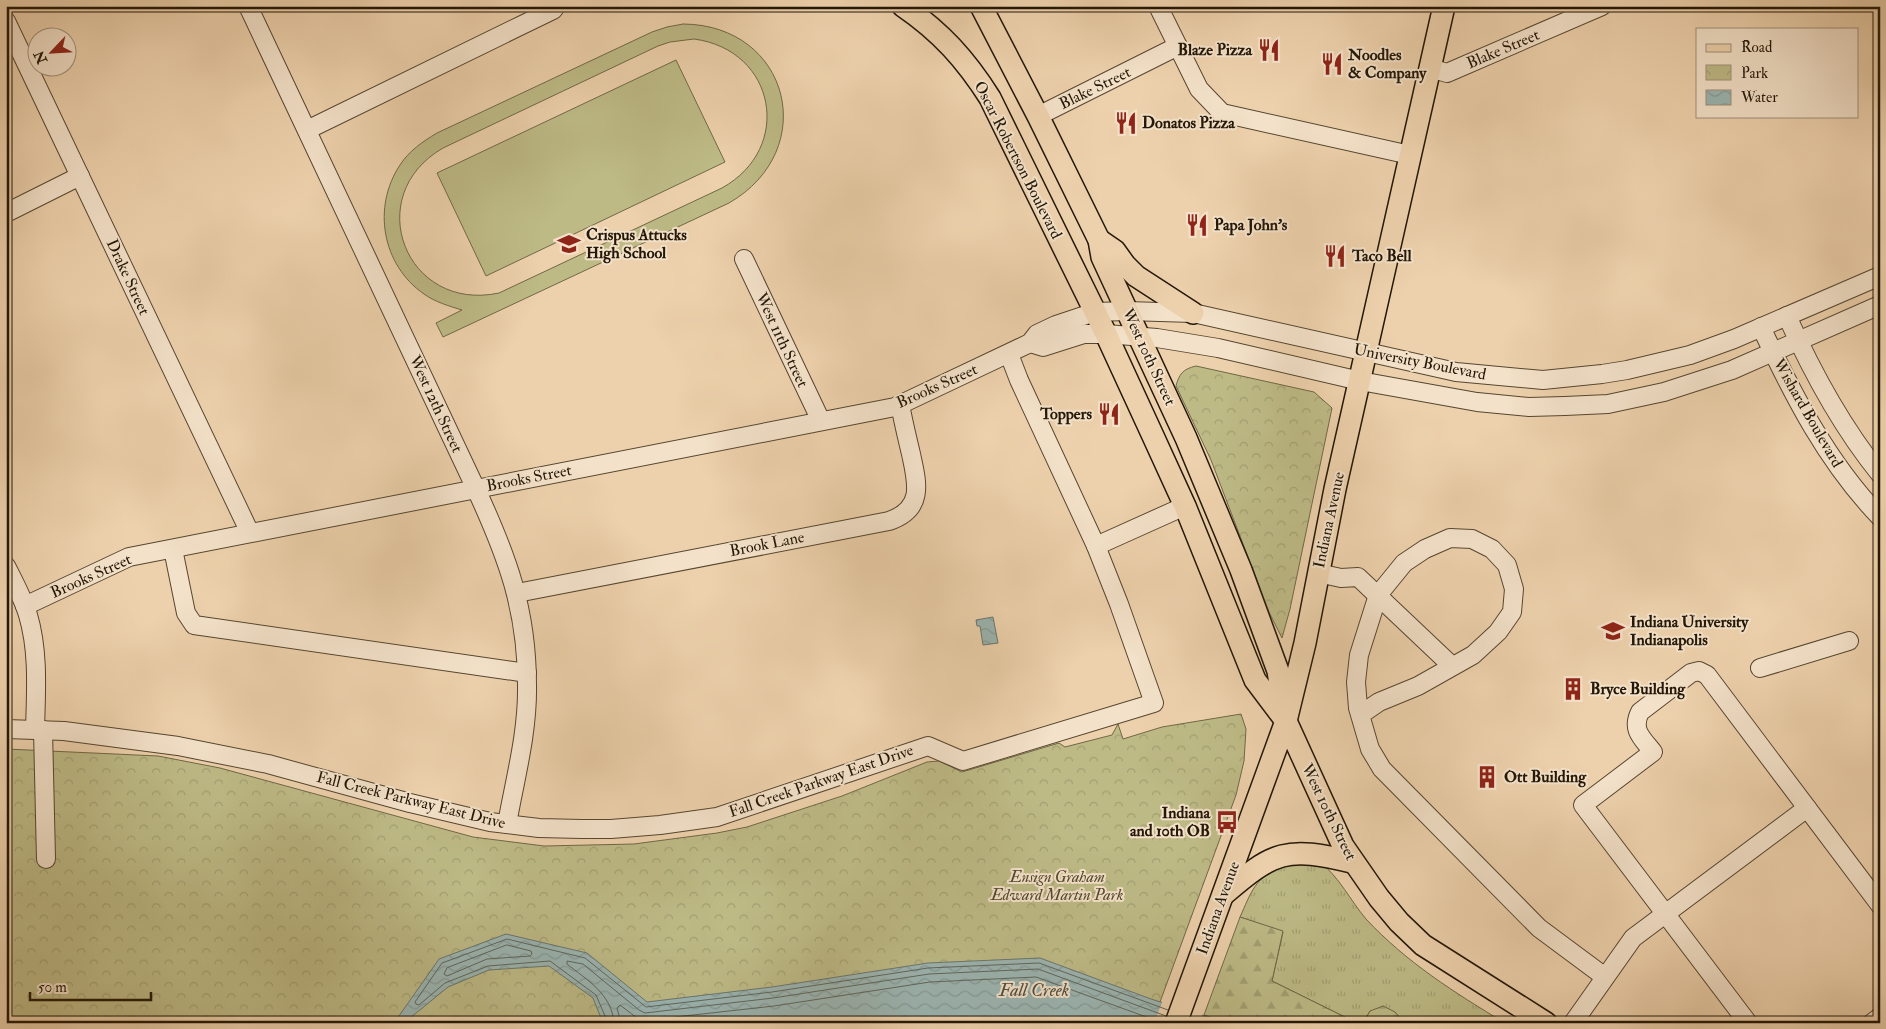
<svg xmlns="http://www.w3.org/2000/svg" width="1886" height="1029" font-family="'IM FELL Double Pica',serif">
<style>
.grass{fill:url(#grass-tufts);stroke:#706846}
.forest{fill:url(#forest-firs);stroke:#706846}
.park{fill:url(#park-crowns);stroke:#706846}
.pitch{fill:#bdba86;stroke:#706846;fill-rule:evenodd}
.water{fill:url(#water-waves);stroke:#6b766e}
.pier{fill:#edd1ac}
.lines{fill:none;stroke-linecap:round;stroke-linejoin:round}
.shore{stroke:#5f665c;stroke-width:1}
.minor-casing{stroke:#564630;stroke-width:20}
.major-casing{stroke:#231707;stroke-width:24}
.minor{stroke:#f3e1c9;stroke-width:18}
.major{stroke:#edd1ac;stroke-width:21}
.labels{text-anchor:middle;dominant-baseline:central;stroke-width:4;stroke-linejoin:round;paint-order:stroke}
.street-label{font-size:16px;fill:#231707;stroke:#f3e1c9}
.poi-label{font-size:16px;font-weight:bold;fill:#231707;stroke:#f3e1c9;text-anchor:start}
.park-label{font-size:16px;font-style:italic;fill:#51482d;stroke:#f3e1c9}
.water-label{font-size:18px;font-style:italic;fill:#4d4e43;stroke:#f3e1c9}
</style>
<defs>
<pattern id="grass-tufts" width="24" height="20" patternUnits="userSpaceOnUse" patternTransform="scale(1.25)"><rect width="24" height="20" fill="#bdba86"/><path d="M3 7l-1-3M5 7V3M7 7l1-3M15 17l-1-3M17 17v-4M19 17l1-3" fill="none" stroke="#a29f72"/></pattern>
<pattern id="forest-firs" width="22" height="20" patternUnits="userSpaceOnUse" patternTransform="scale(1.25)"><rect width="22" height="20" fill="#bdba86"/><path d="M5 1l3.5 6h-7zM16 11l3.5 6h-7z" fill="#a29f72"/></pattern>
<pattern id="park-crowns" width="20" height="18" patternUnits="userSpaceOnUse" patternTransform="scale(1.25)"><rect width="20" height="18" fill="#bdba86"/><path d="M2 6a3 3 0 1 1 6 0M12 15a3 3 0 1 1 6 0" fill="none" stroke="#a29f72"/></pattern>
<pattern id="water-waves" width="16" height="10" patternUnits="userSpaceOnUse" patternTransform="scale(1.25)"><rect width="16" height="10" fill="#9bb5b2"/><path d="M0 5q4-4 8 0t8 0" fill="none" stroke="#859b98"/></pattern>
</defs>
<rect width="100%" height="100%" fill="#edd1ac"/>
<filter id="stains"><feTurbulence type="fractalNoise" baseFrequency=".004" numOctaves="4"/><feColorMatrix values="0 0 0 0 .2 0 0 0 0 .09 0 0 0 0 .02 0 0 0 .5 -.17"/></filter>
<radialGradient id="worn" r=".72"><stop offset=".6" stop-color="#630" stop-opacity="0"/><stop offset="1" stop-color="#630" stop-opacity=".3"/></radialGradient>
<path class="grass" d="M1320,862C1340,878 1350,900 1366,919C1406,962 1455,993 1505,1023H1404L1395,1012L1370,1011L1363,1023H1357L1272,981L1283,932L1240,917C1250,895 1256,874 1282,868L1281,864Z"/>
<g class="forest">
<polygon points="1240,917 1283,931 1272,981 1357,1023 1228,1023 1204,1015"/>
<polygon points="1383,1006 1395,1012 1404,1023 1363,1023 1370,1011"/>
</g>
<g class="park">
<path d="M1196,366L1314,392L1332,408L1290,609L1282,638L1269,612L1211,460L1176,386C1179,374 1183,369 1196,366Z"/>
<polygon points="1241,714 1246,729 1244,761 1236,795 1160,1002 1151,1000 1142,1023 6,1023 6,749 158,756 220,768 473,837 544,846 634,844 717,833 747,827 842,796 927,762 939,761 962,772 1059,743 1065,747 1112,735 1118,724 1123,739 1162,727"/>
</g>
<g class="pitch">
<path d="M683,24C790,25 821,150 729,203L443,337L436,323L462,310C449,306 435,302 424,294C382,265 372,207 400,165C409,151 422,142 437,133L652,32L667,27ZM694,39C776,50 794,148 722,188L499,293C406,313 360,196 443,148L658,46L670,42Z"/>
<polygon points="676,60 725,162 486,276 437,173"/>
</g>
<g class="water">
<polygon points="993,617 998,643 983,645 980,626 977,626 976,620"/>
<polygon points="506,934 587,953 647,1002 772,987 928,963 1040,958 1151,999 1228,1023 603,1023 593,998 549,966 489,970 448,987 410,1018 408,1023 394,1023 439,959"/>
</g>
<polygon class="pier" points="1163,1000 1203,1013 1200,1023 1154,1023"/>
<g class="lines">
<g class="shore">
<polygon points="507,945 531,951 532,954 530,956 487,959 447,976 444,974 447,968"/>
<polyline points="608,1023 596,995 550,961 488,966 445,983 419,1005 416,1004 415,1002 442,963 507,939 585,958 646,1007 772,992 928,968 1039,963 1168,1010"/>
<path d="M614,1023C612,994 587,980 567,964V961L583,964L639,1010L645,1013L773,998L929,974L1038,969L1166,1016"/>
<polyline points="621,1023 617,1008 620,1005 637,1018 648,1020 774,1006 930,982 1036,977 1163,1023"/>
</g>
<defs>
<g id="minor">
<path d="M248,6L476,489C507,556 527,609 527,685C528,732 515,779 507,824"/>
<polyline points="1158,6 1199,89 1222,113 1410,155"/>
<polyline points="6,21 250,533"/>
<polyline points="1430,68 1447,73 1602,6"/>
<polyline points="1038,116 1178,46"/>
<polyline points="307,130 522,25 553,10 556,6"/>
<polyline points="6,213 80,176"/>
<polyline points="744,259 821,421"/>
<path d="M1787,316C1812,372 1841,426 1880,474"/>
<path d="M1761,327C1793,395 1827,462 1880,517"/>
<polyline points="1030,343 1043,347 1084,334 1106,334 1157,338 1218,348 1360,381 1477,402 1529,407 1565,406 1608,404 1664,392 1732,370 1880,305"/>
<polyline points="1096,546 1185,506"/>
<polyline points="173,549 186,613 194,625 527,673"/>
<path d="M6,566C14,582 23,598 28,615C39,652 36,692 35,730"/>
<polyline points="1318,573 1341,578 1358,577 1452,666"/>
<path d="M517,593L889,521C925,509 917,482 911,454C907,437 903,421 900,404"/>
<polyline points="25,606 129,557 895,407 1030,343 1037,334 1056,325 1095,312 1127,311 1193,313 1456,372 1543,380 1602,374 1627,370 1690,355 1734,339 1880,276"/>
<polyline points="1760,668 1849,641"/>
<polyline points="1360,715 1379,702 1418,686 1473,655 1498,632 1512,612 1514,589 1507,565 1492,549 1472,539 1450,538 1425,549 1404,563 1378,595 1359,655 1356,682 1358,708 1370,749 1382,769 1539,928 1605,977"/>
<polyline points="6,729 64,731 178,746 268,764 410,803 490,822 539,828 582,829 611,829 660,825 717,817 928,746 963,761 1154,703 1119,604 1096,546 1019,380 1009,354"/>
<polyline points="43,730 46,859"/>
<polyline points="1573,1023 1633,938 1807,808"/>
<path d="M1748,1023L1583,805L1653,752C1642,738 1631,730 1640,712L1691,673L1699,671L1707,675L1880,905"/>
<polyline points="1872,1023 1880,1017"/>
</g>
<g id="major">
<path d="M903,6C941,32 966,60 990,98L1106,334L1153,436L1185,506L1255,680L1286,721L1343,846L1379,898L1399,922L1423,945L1546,1023"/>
<polyline points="981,6 1038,116 1099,240 1102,257 1186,438 1241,570 1278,671 1284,710"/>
<polyline points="1099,240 1115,251 1125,265 1136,276 1193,313"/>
<path d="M1223,895C1274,851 1286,846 1352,862"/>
<polyline points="1176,1023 1286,721 1305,643 1335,489 1444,6"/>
</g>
</defs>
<use href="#minor" class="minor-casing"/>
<use href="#major" class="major-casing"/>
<use href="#minor" class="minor"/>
<use href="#major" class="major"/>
</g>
<defs>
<symbol id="restaurant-bare" viewBox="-9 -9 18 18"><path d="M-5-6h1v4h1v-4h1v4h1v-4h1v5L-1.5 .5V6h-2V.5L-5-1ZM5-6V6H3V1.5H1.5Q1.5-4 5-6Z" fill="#8f2418" stroke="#f3e1c9" stroke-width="2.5" paint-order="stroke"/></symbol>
<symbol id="school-bare" viewBox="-9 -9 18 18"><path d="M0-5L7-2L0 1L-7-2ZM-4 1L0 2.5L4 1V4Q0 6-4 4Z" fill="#8f2418" stroke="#f3e1c9" stroke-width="2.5" paint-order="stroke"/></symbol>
<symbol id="university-bare" viewBox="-9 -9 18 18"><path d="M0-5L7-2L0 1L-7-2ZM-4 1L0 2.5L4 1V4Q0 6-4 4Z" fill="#8f2418" stroke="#f3e1c9" stroke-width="2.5" paint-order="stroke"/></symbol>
<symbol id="building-bare" viewBox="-9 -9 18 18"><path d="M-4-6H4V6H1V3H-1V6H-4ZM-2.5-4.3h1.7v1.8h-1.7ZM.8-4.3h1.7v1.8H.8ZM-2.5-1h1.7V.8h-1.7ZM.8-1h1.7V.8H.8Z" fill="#8f2418" stroke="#f3e1c9" stroke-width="2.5" paint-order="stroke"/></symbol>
<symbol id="bus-bare" viewBox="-9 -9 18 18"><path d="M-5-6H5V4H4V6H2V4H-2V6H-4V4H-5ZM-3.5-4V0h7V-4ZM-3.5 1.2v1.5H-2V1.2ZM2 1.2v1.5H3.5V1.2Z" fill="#8f2418" stroke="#f3e1c9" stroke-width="2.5" paint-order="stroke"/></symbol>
</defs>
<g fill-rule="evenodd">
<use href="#restaurant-bare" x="1253" y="34" width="32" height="32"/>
<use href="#restaurant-bare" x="1316" y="48" width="32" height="32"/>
<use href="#restaurant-bare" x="1110" y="107" width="32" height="32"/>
<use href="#restaurant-bare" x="1181" y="209" width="32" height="32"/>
<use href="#school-bare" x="553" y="228" width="32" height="32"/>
<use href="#restaurant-bare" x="1319" y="240" width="32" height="32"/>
<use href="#restaurant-bare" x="1093" y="398" width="32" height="32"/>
<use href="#university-bare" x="1597" y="615" width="32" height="32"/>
<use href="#building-bare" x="1557" y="673" width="32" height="32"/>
<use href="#building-bare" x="1471" y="761" width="32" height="32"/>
<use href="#bus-bare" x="1211" y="806" width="32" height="32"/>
</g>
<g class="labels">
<g class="street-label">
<text transform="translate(1503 49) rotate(-23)">Blake Street</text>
<text transform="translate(1095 88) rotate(-26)">Blake Street</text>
<text transform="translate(1018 160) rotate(63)">Oscar Robertson Boulevard</text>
<text transform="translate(128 277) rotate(65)">Drake Street</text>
<text transform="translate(782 340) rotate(65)">West 11th Street</text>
<text transform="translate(1149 357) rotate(65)">West 10th Street</text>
<text transform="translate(1420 362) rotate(11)">University Boulevard</text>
<text transform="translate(937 386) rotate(-24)">Brooks Street</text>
<text transform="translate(436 404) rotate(65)">West 12th Street</text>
<text transform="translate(1808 413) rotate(60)">Wishard Boulevard</text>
<text transform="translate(529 478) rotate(-11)">Brooks Street</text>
<text transform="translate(1329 520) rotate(-78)">Indiana Avenue</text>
<text transform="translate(767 544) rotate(-11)">Brook Lane</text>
<text transform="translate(91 576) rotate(-24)">Brooks Street</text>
<text transform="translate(821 781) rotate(-19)">Fall Creek Parkway East Drive</text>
<text transform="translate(411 800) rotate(14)">Fall Creek Parkway East Drive</text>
<text transform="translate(1329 812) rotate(64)">West 10th Street</text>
<text transform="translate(1218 908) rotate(-70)">Indiana Avenue</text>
</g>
<g class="poi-label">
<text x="1252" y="50" text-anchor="end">Blaze Pizza</text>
<text x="1348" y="55">Noodles<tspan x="1348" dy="18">&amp; Company</tspan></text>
<text x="1142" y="123">Donatos Pizza</text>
<text x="1214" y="225">Papa John's</text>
<text x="586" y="235">Crispus Attucks<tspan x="586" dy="18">High School</tspan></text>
<text x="1352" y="256">Taco Bell</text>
<text x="1092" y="414" text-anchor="end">Toppers</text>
<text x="1630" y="622">Indiana University<tspan x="1630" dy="18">Indianapolis</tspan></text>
<text x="1590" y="689">Bryce Building</text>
<text x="1504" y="777">Ott Building</text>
<text x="1210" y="813" text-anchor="end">Indiana<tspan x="1210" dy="18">and 10th OB</tspan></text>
</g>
<g class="park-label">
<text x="1057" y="877">Ensign Graham<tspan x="1057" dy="18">Edward Martin Park</tspan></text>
</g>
<g class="water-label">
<text x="1034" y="990">Fall Creek</text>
</g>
</g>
<rect width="1886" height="1029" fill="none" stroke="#edd1ac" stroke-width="25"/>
<rect x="8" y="8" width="1871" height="1014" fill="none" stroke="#231707" stroke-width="2.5"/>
<rect x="12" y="12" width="1861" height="1004" fill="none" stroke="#231707"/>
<rect x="1696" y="28" width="162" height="90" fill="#f3e1c9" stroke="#a0907b"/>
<rect x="1706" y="44" width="25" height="8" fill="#edd1ac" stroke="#a0907b"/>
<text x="1741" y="52" font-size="15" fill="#231707">Road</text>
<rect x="1706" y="65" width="25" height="15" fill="url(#park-crowns)" stroke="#a0907b"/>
<text x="1741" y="78" font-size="15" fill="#231707">Park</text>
<rect x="1706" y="90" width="25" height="15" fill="url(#water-waves)" stroke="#a0907b"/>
<text x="1741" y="102" font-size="15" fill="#231707">Water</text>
<g transform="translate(52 52) rotate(245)"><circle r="24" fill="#f3e1c9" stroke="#a0907b"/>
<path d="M0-4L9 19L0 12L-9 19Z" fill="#8f2418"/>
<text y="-8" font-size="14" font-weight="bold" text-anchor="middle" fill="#231707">N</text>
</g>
<path d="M30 992v8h121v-8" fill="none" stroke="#231707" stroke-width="2.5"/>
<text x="38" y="992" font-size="15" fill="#231707" stroke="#f3e1c9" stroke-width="4" paint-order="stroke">50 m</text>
<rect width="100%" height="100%" filter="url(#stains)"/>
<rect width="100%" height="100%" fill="url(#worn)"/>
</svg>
